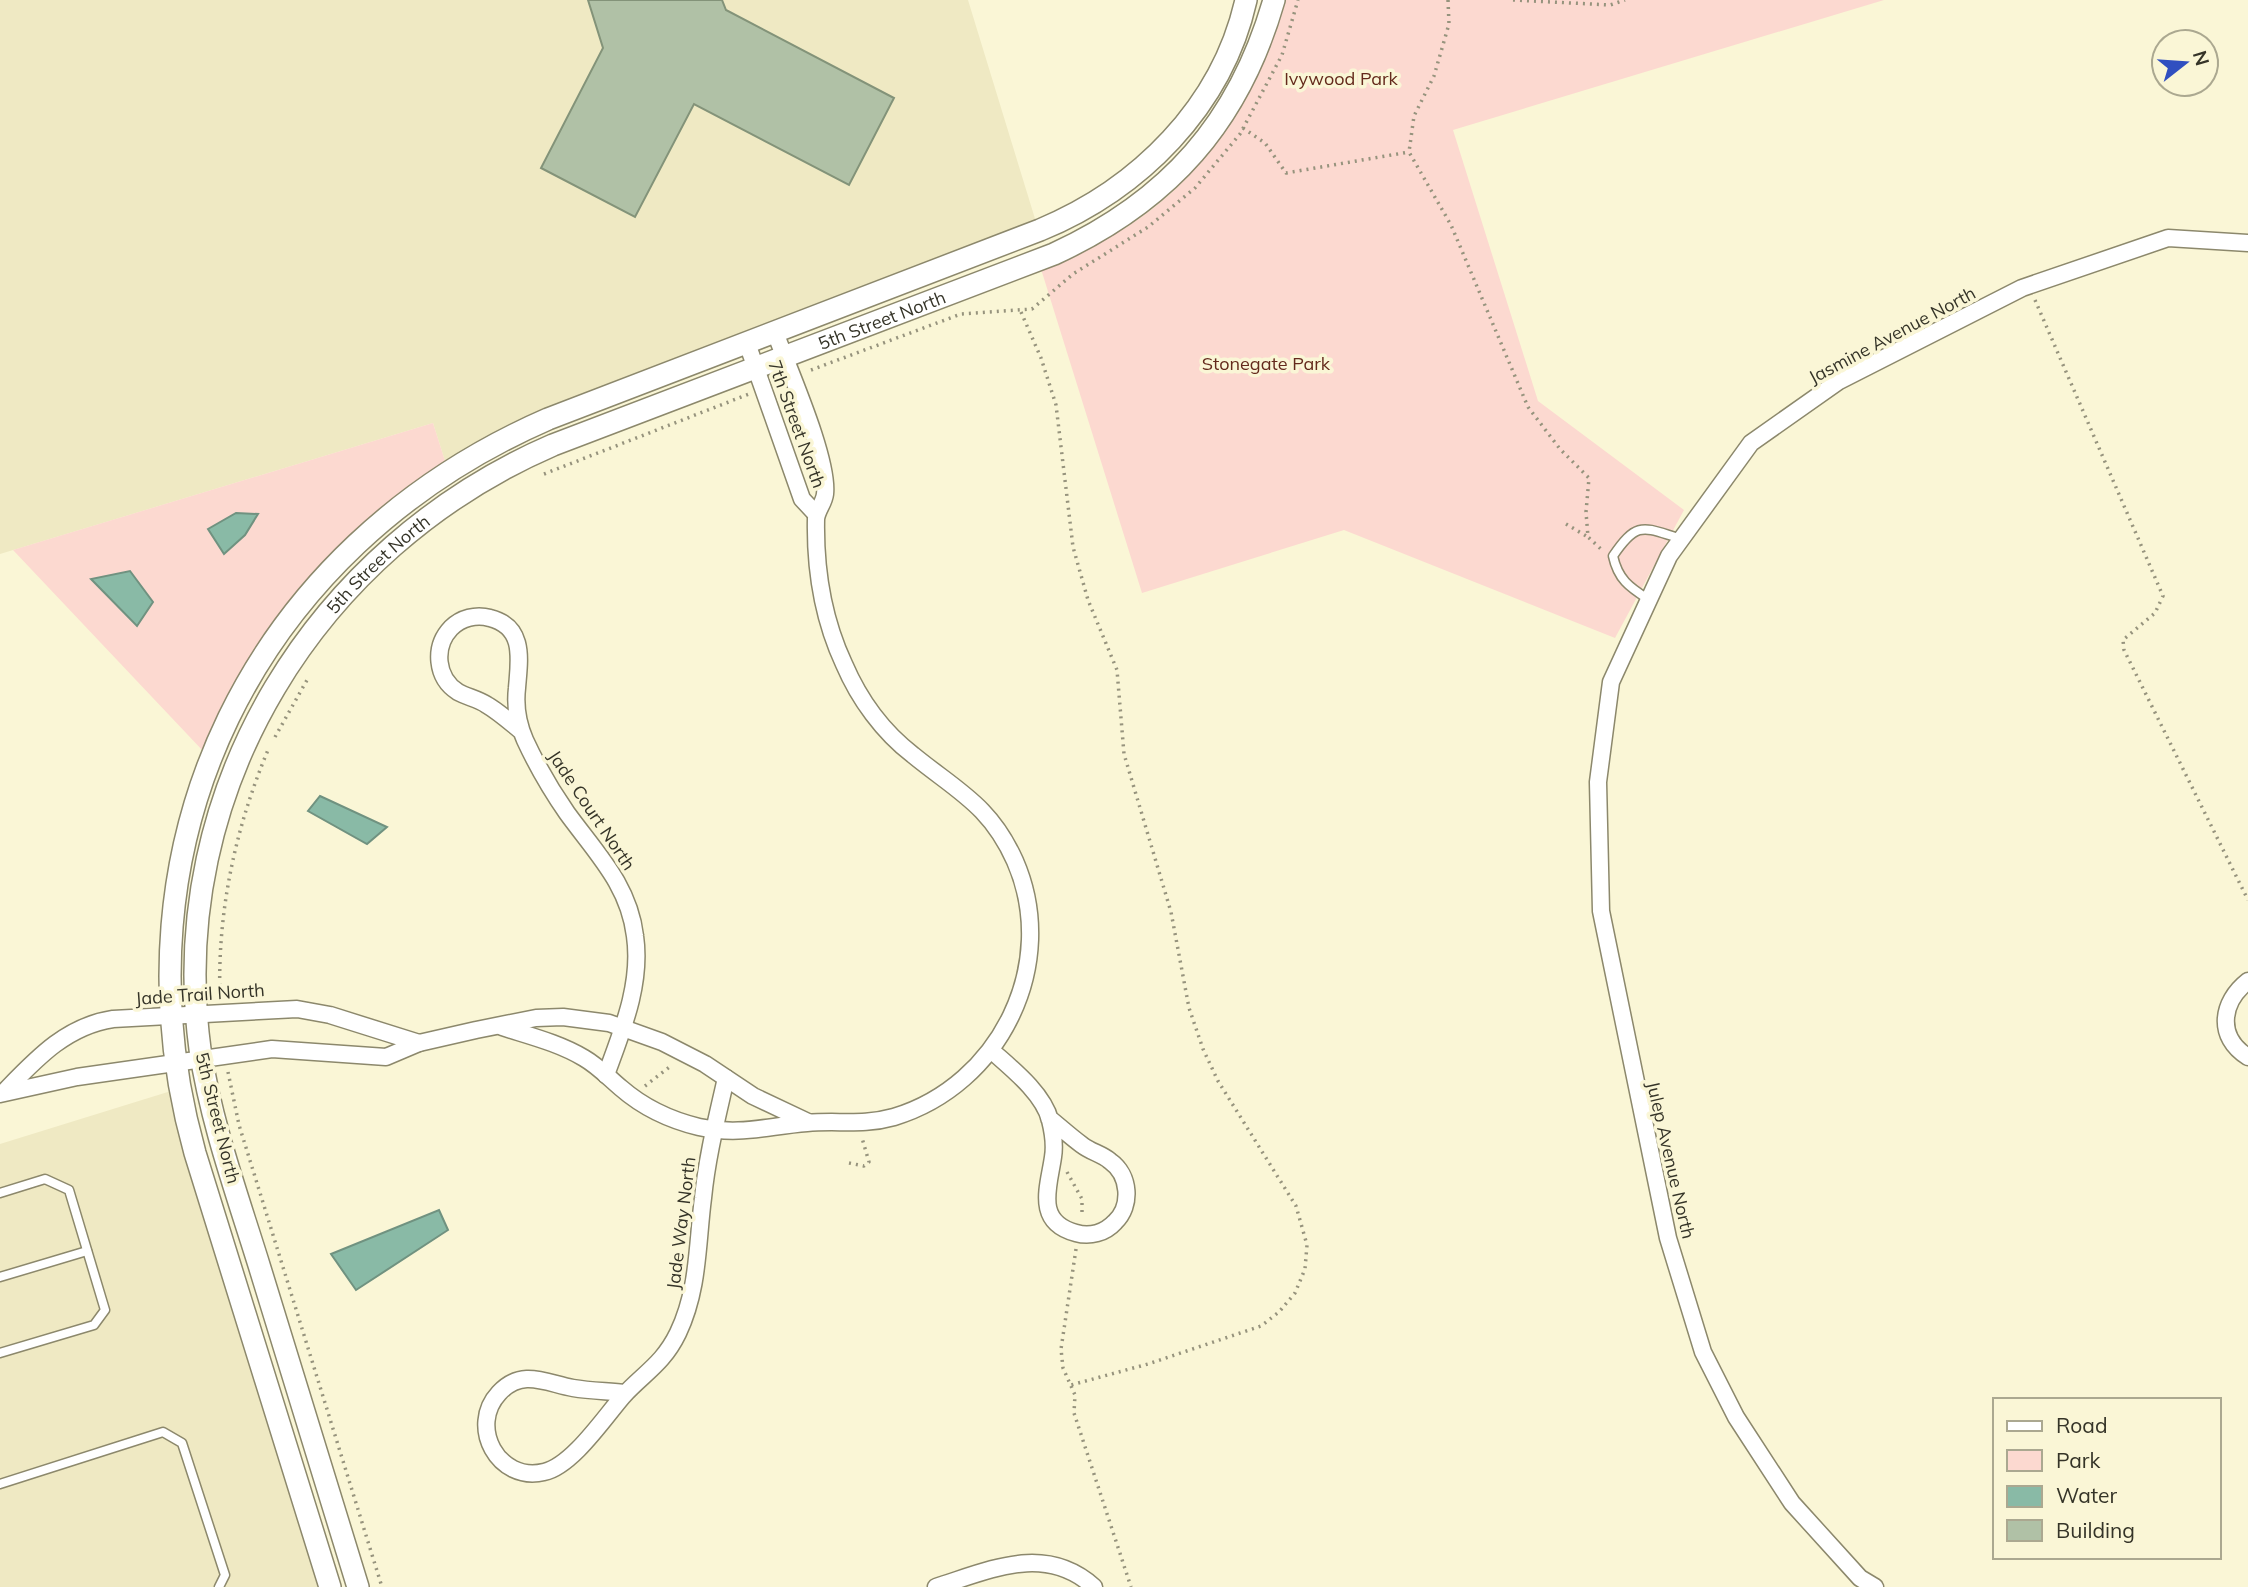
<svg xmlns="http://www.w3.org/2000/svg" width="2248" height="1587" font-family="Mulish,sans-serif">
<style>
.built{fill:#efe9c3}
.green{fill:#fcd9d0}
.water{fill:#89baa6;stroke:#709280;stroke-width:2}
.building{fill:#b0c1a6;stroke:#839379;stroke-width:2}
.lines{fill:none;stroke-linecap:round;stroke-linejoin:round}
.lane-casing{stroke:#8c886c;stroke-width:11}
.street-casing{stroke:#8c886c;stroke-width:19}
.secondary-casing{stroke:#8c886c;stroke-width:24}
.path{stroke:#96937d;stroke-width:3.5;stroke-dasharray:2 5;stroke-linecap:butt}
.lane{stroke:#fff;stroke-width:8}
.street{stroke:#fff;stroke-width:16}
.secondary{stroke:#fff;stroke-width:21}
.labels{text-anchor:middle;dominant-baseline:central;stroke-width:7;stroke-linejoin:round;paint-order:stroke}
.park-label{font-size:18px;fill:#642a1c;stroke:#faf6d6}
.street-label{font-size:18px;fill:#353428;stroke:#faf6d6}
</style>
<rect width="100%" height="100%" fill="#faf6d6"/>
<g class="built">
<polygon points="0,0 968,0 1036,222 541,411 501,429 445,461 433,423 0,554"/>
<polygon points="171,1091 188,1160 320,1587 0,1587 0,1144"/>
</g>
<g class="green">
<path d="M1284,0H1884L1453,130L1538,401L1684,510L1615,638L1344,530L1142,593L1041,269C1069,256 1100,244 1127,227C1208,176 1259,90 1284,0Z"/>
<path d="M433,423L445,461C335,534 256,631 204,752L13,550Z"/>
</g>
<g class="water">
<polygon points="236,513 258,514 245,535 224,554 208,529"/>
<polygon points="130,571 153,602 137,626 91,579"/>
<polygon points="320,796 387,827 367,844 308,811"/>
<polygon points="439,1210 448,1230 356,1290 331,1254"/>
</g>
<polygon class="building" points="588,0 722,0 726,10 894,98 849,185 694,104 635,217 541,168 603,48"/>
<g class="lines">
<defs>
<g id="lane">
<path d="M1648,599C1629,587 1618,579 1613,556C1638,519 1644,528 1682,539"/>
<polyline points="0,1193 45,1179 69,1190 105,1310 94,1325 0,1353"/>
<polyline points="0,1277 87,1251"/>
<polyline points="0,1484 163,1432 182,1443 225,1575 219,1587"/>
</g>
<g id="street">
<polyline points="747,343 802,499 816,514"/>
<path d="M521,731C510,722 499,712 487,705C478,699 467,697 458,692C436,678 433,647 451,628C461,618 476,614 490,618C526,627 519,661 517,688C515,705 518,724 525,740C537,766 551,790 567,813C596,853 629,885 635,936C642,984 622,1031 606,1075"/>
<path d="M2248,981C2221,1002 2216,1037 2248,1057"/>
<path d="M502,1027C530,1036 559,1043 584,1058C598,1066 609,1078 621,1088C644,1108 670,1120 699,1127C740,1136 767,1126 807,1123C838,1120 862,1126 894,1117C1000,1085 1060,964 1015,861C990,805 957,791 913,755C883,732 859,699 844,664C823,619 815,569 816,519C817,510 824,503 825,494C829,459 788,368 775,332"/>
<path d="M992,1051C1011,1068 1043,1093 1050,1120C1053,1132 1055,1145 1053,1157C1049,1186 1034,1222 1076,1233C1090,1237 1105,1233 1115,1222C1132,1206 1130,1175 1110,1161C1102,1154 1091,1152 1082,1145C1071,1137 1060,1127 1049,1118"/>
<path d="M4,1092C36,1059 66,1026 113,1019L297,1009L330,1015L419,1043"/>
<polyline points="0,1094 77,1077 272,1049 386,1057 419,1043 476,1030 536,1018 563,1017 609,1023 662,1042 705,1064 753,1096 808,1122"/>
<path d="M626,1393C609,1391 591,1391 573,1388C546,1383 522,1368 499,1393C468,1426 498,1483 544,1472C572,1466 604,1418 623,1396C644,1373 663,1364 678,1333C699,1289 697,1244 703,1198C707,1157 717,1118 726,1078"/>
<path d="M936,1587C990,1570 1045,1543 1094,1587"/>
<polyline points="1875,1587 1860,1578 1792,1503 1736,1417 1703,1352 1668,1238 1601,911 1598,782 1611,682 1669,556 1751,443 1839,381 2022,288 2168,238 2248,243"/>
</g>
<g id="secondary">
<path d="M330,1587L195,1153C108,843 254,547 548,419L1040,230C1139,189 1222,107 1246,0"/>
<path id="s1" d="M358,1587C325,1480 292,1373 259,1265C237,1194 211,1123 200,1049C165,789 317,547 553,445L1054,254C1169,201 1239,122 1274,0"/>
</g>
</defs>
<use href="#lane" class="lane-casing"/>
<use href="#street" class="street-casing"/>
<use href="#secondary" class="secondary-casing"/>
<g class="path">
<polyline points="1448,0 1449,24 1434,76 1414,116 1409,152 1451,225 1528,407 1560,449 1589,478 1586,512 1588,537 1602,550"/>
<polyline points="1513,0 1610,5 1625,0"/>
<polyline points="1243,128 1265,143 1286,173 1409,152"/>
<polyline points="2035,300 2163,596 2155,613 2123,640 2124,650 2248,900"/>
<polyline points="1021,312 1041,358 1056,405 1073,547 1088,600 1117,670 1124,754 1171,912 1189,1008 1203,1049 1218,1081 1296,1206 1307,1245 1305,1269 1295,1293 1279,1312 1261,1326 1148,1364 1071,1385"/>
<polyline points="811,370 961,314 1032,309 1073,274 1148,227 1195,188 1240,134 1282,55 1298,0"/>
<polyline points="544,474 749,394"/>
<polyline points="1566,524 1588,537"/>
<polyline points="275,737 307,680"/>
<path d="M220,999C217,913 235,829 268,750"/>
<polyline points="228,1072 239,1125 382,1587"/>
<polyline points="645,1086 672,1065"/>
<polyline points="849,1163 864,1166 869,1162 862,1138"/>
<polyline points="1067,1172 1082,1199 1082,1216"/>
<polyline points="1076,1249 1061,1349 1063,1368 1075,1395 1074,1413 1131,1587"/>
</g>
<use href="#lane" class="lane"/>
<use href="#street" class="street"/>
<use href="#secondary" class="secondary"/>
</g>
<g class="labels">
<g class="park-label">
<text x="1341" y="78">Ivywood Park</text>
<text x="1266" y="363">Stonegate Park</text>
</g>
<g class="street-label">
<text stroke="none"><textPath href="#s1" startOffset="1664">5th Street North</textPath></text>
<text transform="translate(1892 335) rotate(-28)">Jasmine Avenue North</text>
<text transform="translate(797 424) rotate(70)">7th Street North</text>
<text stroke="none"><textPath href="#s1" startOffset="1099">5th Street North</textPath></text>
<text transform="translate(592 810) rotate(56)">Jade Court North</text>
<text transform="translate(200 994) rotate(-4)">Jade Trail North</text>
<text transform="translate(218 1118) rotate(76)">5th Street North</text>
<text transform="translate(1671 1160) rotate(77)">Julep Avenue North</text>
<text transform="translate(681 1223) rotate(-83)">Jade Way North</text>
</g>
</g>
<rect x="1993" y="1398" width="228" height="161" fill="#faf6d6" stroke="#aba890" stroke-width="2"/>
<rect x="2007" y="1421" width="35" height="10" fill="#ffffff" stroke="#aba890" stroke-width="2"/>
<text x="2056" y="1433" font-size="21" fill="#353428">Road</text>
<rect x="2007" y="1450" width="35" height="21" fill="#fcd9d0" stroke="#aba890" stroke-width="2"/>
<text x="2056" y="1468" font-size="21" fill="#353428">Park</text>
<rect x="2007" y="1486" width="35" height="21" fill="#89baa6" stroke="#aba890" stroke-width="2"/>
<text x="2056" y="1503" font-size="21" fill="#353428">Water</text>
<rect x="2007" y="1520" width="35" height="21" fill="#b0c1a6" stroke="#aba890" stroke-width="2"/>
<text x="2056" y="1538" font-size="21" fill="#353428">Building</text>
<g transform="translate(2185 63) rotate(73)"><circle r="33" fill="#faf6d6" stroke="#aba890" stroke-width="2"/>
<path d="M0-5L12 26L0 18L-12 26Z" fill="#304fc0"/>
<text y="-10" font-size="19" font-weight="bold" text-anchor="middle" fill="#353428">N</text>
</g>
</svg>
